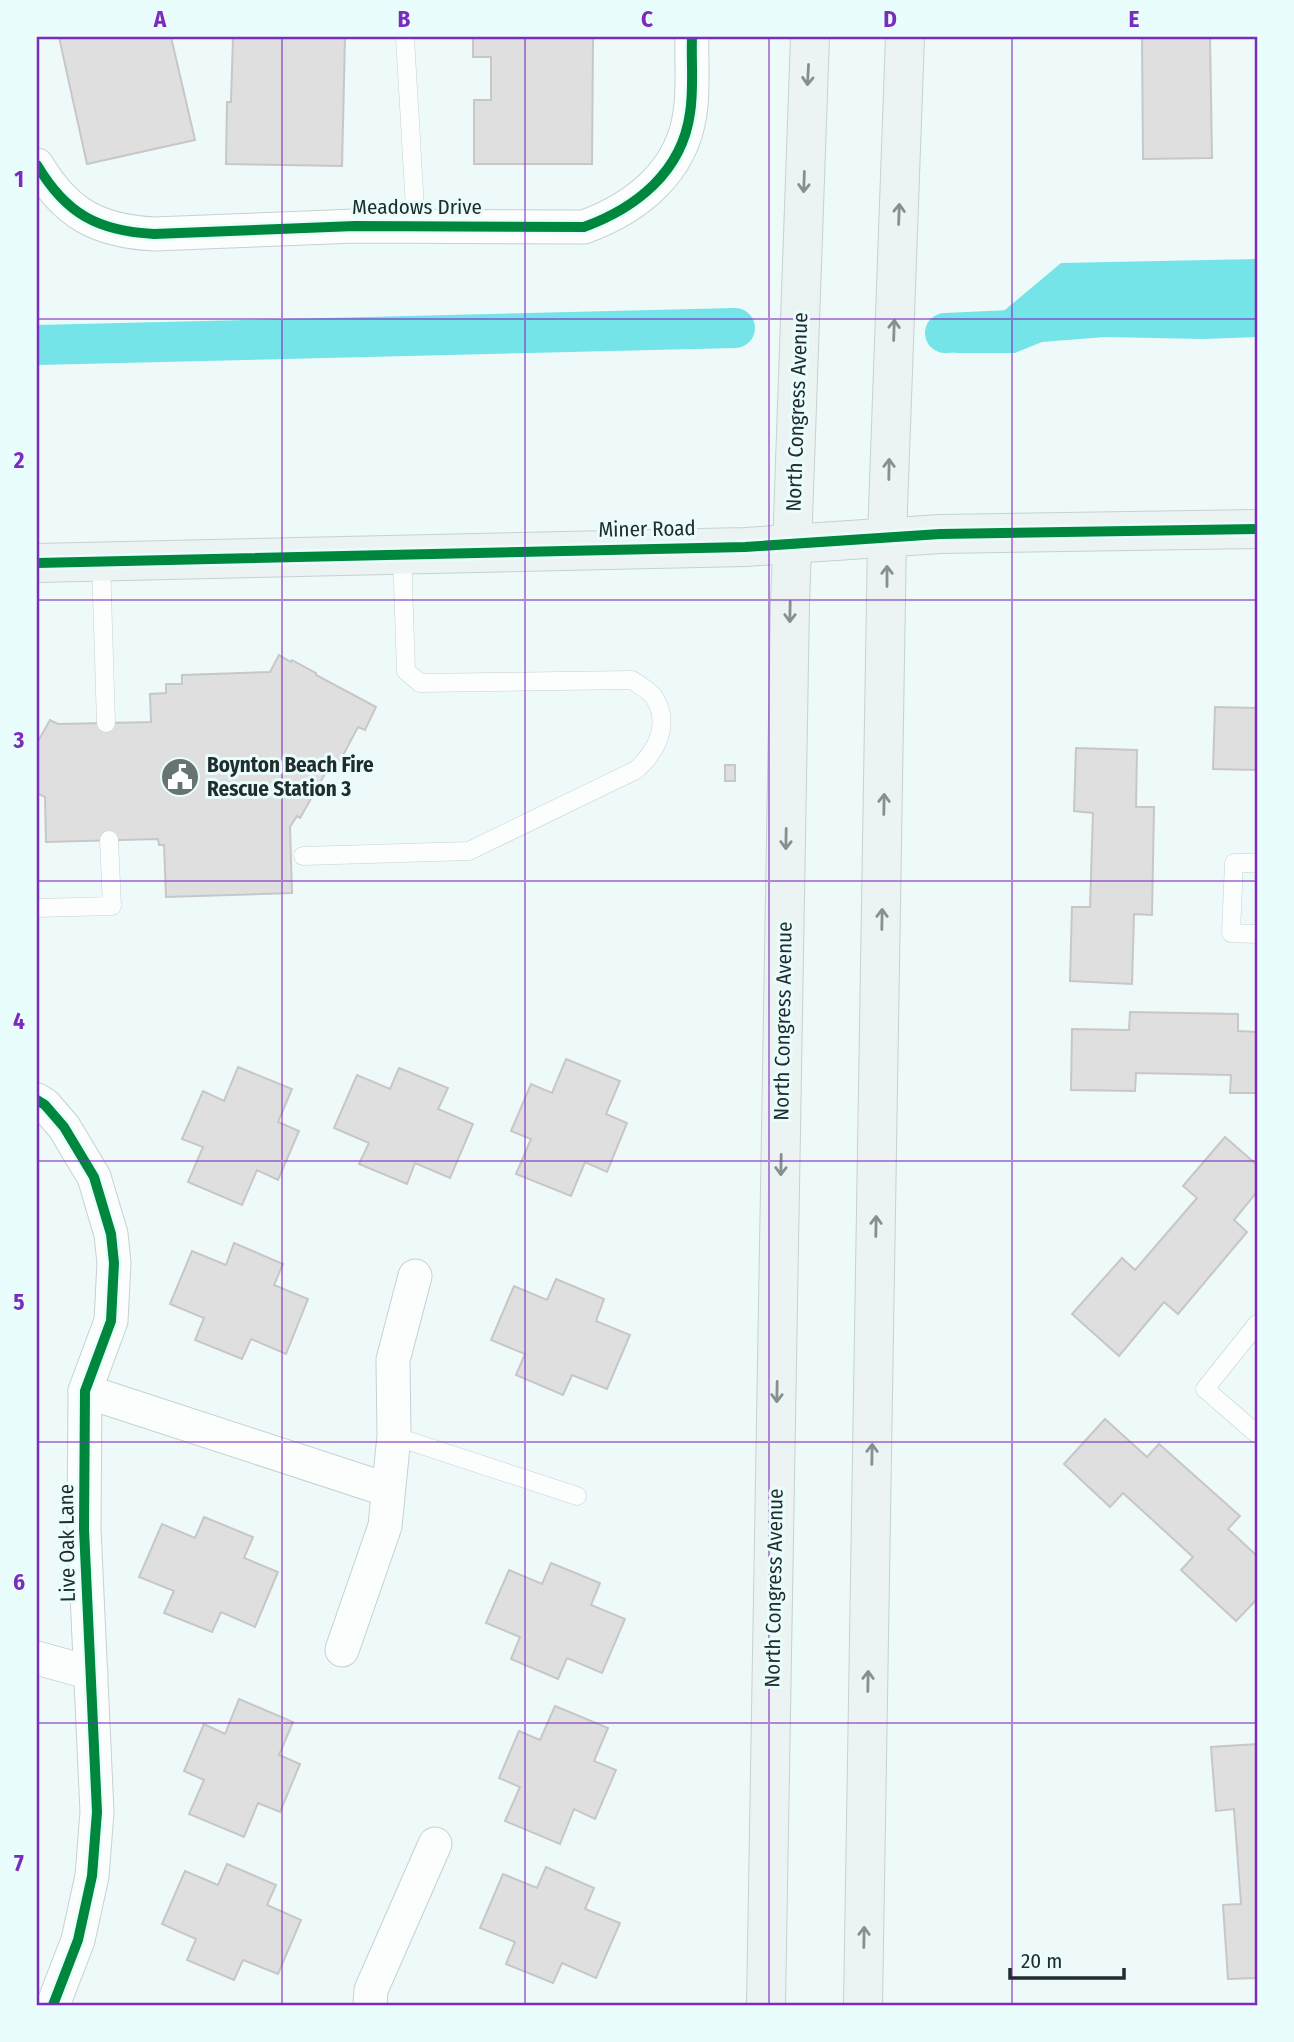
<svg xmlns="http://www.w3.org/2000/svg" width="1294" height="2042" font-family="'Fira Sans Condensed',sans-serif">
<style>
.water{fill:#74e4e8}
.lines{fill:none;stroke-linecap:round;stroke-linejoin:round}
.canal{stroke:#74e4e8;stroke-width:40}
.building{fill:#e0dfdf;stroke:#c8c7c7;stroke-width:2}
.lane-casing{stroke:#c6d1d1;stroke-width:19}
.street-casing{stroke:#c6d1d1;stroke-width:35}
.secondary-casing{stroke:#c6d1d1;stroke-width:40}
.lane{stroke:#fcfefe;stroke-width:18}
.street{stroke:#fcfefe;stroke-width:33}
.secondary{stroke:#ecf3f3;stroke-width:38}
.cycleway-casing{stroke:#eafdfd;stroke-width:15}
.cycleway{stroke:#00873e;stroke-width:10}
.oneway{stroke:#869090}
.grid{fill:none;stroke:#7b2cbf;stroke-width:2;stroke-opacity:0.55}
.labels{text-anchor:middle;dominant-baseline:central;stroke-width:6;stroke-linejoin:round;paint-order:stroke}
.street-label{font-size:21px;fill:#202c2d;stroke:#eafdfd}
.poi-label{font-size:21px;font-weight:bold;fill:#202c2d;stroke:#eafdfd;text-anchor:start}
.neatline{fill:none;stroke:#7b2cbf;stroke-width:2.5}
.grid-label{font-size:23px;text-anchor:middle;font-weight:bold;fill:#7b2cbf}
</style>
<rect width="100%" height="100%" fill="#eef9f9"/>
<polygon class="water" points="1257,259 1257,337 1203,339 1105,337 1042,342 1015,353 956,353 956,315 999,315 1061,263"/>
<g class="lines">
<g class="canal">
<polyline points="945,333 1012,330"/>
<polyline points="37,345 735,328"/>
</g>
</g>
<g class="building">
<polygon points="59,37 171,37 195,140 87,164"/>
<polygon points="233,37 345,37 342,166 226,164 227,102 231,102"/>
<polygon points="473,37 593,37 592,164 474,164 474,100 491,100 491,57 473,57"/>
<polygon points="1142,37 1210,37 1212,158 1143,159"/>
<polygon points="279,655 291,662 292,660 316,673 316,675 376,707 365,730 358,727 340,761 334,758 300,818 297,816 290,827 292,893 166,897 164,845 159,845 158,839 46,842 45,797 37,793 37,743 50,720 58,724 151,722 150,694 166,693 166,684 182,684 182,675 270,672"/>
<polygon points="1215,707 1257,708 1257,770 1213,769"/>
<polygon points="1076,748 1137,750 1136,807 1154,807 1152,915 1134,914 1132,984 1070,981 1072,907 1090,907 1093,813 1074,811"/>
<rect x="725" y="765" width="10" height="16"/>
<polygon points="1130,1012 1238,1014 1238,1031 1257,1032 1257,1093 1230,1093 1231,1075 1136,1073 1135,1091 1071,1090 1072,1029 1129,1030"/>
<polygon points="566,1059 620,1081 606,1114 627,1123 607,1172 585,1162 571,1196 516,1174 531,1139 511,1131 531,1084 552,1093"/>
<polygon points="238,1067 292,1089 278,1122 299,1131 278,1180 257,1170 242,1205 188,1182 203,1147 182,1139 203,1091 224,1101"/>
<polygon points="399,1068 448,1088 438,1109 473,1124 450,1178 415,1163 407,1184 359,1164 369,1143 334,1128 357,1075 390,1089"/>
<polygon points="1225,1137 1257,1165 1257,1192 1234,1220 1247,1232 1178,1314 1164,1302 1119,1356 1072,1314 1122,1258 1135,1270 1197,1198 1183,1186"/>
<polygon points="234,1243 283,1264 274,1285 308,1299 286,1354 251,1339 242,1359 195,1340 204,1318 170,1304 192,1251 226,1265"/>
<polygon points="556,1279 604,1299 596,1321 630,1335 607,1389 572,1375 563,1395 516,1375 525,1354 491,1340 514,1286 547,1300"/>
<polygon points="1105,1419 1147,1457 1159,1444 1240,1516 1228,1529 1257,1556 1257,1599 1236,1621 1181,1570 1193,1557 1123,1493 1110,1507 1064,1464"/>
<polygon points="204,1517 253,1537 244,1558 278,1572 255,1627 221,1612 212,1632 164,1613 174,1591 139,1577 162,1524 195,1538"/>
<polygon points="551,1563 600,1583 591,1605 625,1619 602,1673 567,1658 558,1679 511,1659 520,1637 486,1623 509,1570 542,1584"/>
<polygon points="239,1699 293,1722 279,1755 300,1764 280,1812 258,1803 244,1837 189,1814 204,1780 184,1771 204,1724 225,1734"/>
<polygon points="555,1706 608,1728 594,1761 616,1770 595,1819 574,1809 560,1844 505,1821 520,1787 499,1778 519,1731 540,1740"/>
<polygon points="1257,1744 1257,1978 1228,1979 1223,1905 1241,1904 1234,1809 1216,1811 1211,1747"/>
<polygon points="227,1864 276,1885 267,1905 301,1920 278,1974 243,1960 234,1980 187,1960 196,1939 162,1924 185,1871 218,1885"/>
<polygon points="546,1867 594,1888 585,1909 620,1923 596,1978 562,1963 553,1983 506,1964 515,1942 480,1928 503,1874 537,1888"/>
</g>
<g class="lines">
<defs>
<g id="lane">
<polyline points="405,37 416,226"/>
<polyline points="101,561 106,723"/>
<path d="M303,856L469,851L636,770C657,751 671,724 654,697C649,690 639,685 632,680L420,683L406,671L402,554"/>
<polyline points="1257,863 1234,863 1231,933 1257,934"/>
<polyline points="37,908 112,906 109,840"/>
<polyline points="1257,1324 1205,1389 1257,1434"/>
<polyline points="394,1436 577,1496"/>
</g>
<g id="street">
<path d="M37,165C66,214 98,231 154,234L355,226L584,227C636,208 682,172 690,113C694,89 691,62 692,37"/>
<polyline points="37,1100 45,1105 64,1127 94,1177 111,1234 114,1263 111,1321 85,1391 84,1529 97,1812 92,1876 78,1940 53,2005"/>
<polyline points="85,1391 388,1490"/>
<polyline points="342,1650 385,1526 394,1436 393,1360 415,1276"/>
<polyline points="37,1658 91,1673"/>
<polyline points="370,2005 371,1990 435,1844"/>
</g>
<g id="secondary">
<polyline points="37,563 745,547 940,534 1257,529"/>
<polyline points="766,2005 790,604 810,37"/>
<polyline points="863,2005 887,537 905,37"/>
</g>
</defs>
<use href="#lane" class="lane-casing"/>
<use href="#street" class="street-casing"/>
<use href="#secondary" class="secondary-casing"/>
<use href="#lane" class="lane"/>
<use href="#street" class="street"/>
<use href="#secondary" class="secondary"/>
<defs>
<g id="cycleway">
<path d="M37,165C66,214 98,231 154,234L355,226L584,227C636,208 682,172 690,113C694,89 691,62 692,37"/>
<polyline points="37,563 745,547 940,534 1257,529"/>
<polyline points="37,1100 45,1105 64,1127 94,1177 111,1234 114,1263 111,1321 85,1391 84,1529 97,1812 92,1876 78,1940 53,2005"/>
</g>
</defs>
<use href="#cycleway" class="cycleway-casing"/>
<use href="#cycleway" class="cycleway"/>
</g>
<defs><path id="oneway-shaft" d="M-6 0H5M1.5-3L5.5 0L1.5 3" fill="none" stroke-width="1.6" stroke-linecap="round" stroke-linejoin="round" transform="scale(1.75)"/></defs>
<g class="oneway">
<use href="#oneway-shaft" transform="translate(808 75) rotate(93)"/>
<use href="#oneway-shaft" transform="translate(804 182) rotate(92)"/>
<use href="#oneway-shaft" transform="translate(899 214) rotate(-88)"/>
<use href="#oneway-shaft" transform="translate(894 330) rotate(-88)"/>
<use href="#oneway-shaft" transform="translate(889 469) rotate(-89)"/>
<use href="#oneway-shaft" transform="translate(887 576) rotate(-90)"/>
<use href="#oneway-shaft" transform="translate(790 612) rotate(91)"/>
<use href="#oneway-shaft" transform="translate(884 804) rotate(-89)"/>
<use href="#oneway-shaft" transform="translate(786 839) rotate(91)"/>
<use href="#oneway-shaft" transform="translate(882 919) rotate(-89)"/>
<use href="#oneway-shaft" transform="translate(781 1165) rotate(91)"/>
<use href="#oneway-shaft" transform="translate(876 1226) rotate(-89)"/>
<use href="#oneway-shaft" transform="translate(777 1392) rotate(91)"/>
<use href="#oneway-shaft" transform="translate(872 1454) rotate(-89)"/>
<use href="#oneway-shaft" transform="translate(868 1681) rotate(-89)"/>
<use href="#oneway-shaft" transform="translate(864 1937) rotate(-89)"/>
</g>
<path class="grid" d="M282,37V2005M525,37V2005M769,37V2005M1012,37V2005M37,319H1257M37,600H1257M37,881H1257M37,1161H1257M37,1442H1257M37,1723H1257"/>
<defs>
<symbol id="civic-disc" viewBox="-11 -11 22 22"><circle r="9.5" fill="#687474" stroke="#eafdfd"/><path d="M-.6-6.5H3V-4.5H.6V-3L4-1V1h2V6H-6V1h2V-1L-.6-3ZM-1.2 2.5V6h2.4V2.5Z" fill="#fff"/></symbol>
</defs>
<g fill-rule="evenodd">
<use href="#civic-disc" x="158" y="755" width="44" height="44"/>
</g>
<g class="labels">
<g class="street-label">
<text x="417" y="207">Meadows Drive</text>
<text transform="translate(797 412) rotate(-88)">North Congress Avenue</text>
<text transform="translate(647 529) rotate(-1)">Miner Road</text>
<text transform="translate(783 1021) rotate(-89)">North Congress Avenue</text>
<text transform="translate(67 1543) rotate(-91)">Live Oak Lane</text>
<text transform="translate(774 1588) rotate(-89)">North Congress Avenue</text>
</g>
<g class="poi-label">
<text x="207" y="765">Boynton Beach Fire<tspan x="207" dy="24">Rescue Station 3</tspan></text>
</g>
</g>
<rect width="1294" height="2042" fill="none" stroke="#eafdfd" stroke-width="77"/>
<path d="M1010 1968v10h114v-10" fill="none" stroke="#202c2d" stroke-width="3.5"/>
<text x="1021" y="1968" font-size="21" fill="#202c2d" stroke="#eafdfd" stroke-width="5" paint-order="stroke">20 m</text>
<rect x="38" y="38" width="1218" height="1966" class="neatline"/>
<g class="grid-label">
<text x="160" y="27">A</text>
<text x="404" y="27">B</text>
<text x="647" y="27">C</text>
<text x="890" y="27">D</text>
<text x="1134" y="27">E</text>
<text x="19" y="187">1</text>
<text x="19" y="468">2</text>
<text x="19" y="748">3</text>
<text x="19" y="1029">4</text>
<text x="19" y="1310">5</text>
<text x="19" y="1590">6</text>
<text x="19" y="1871">7</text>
</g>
</svg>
